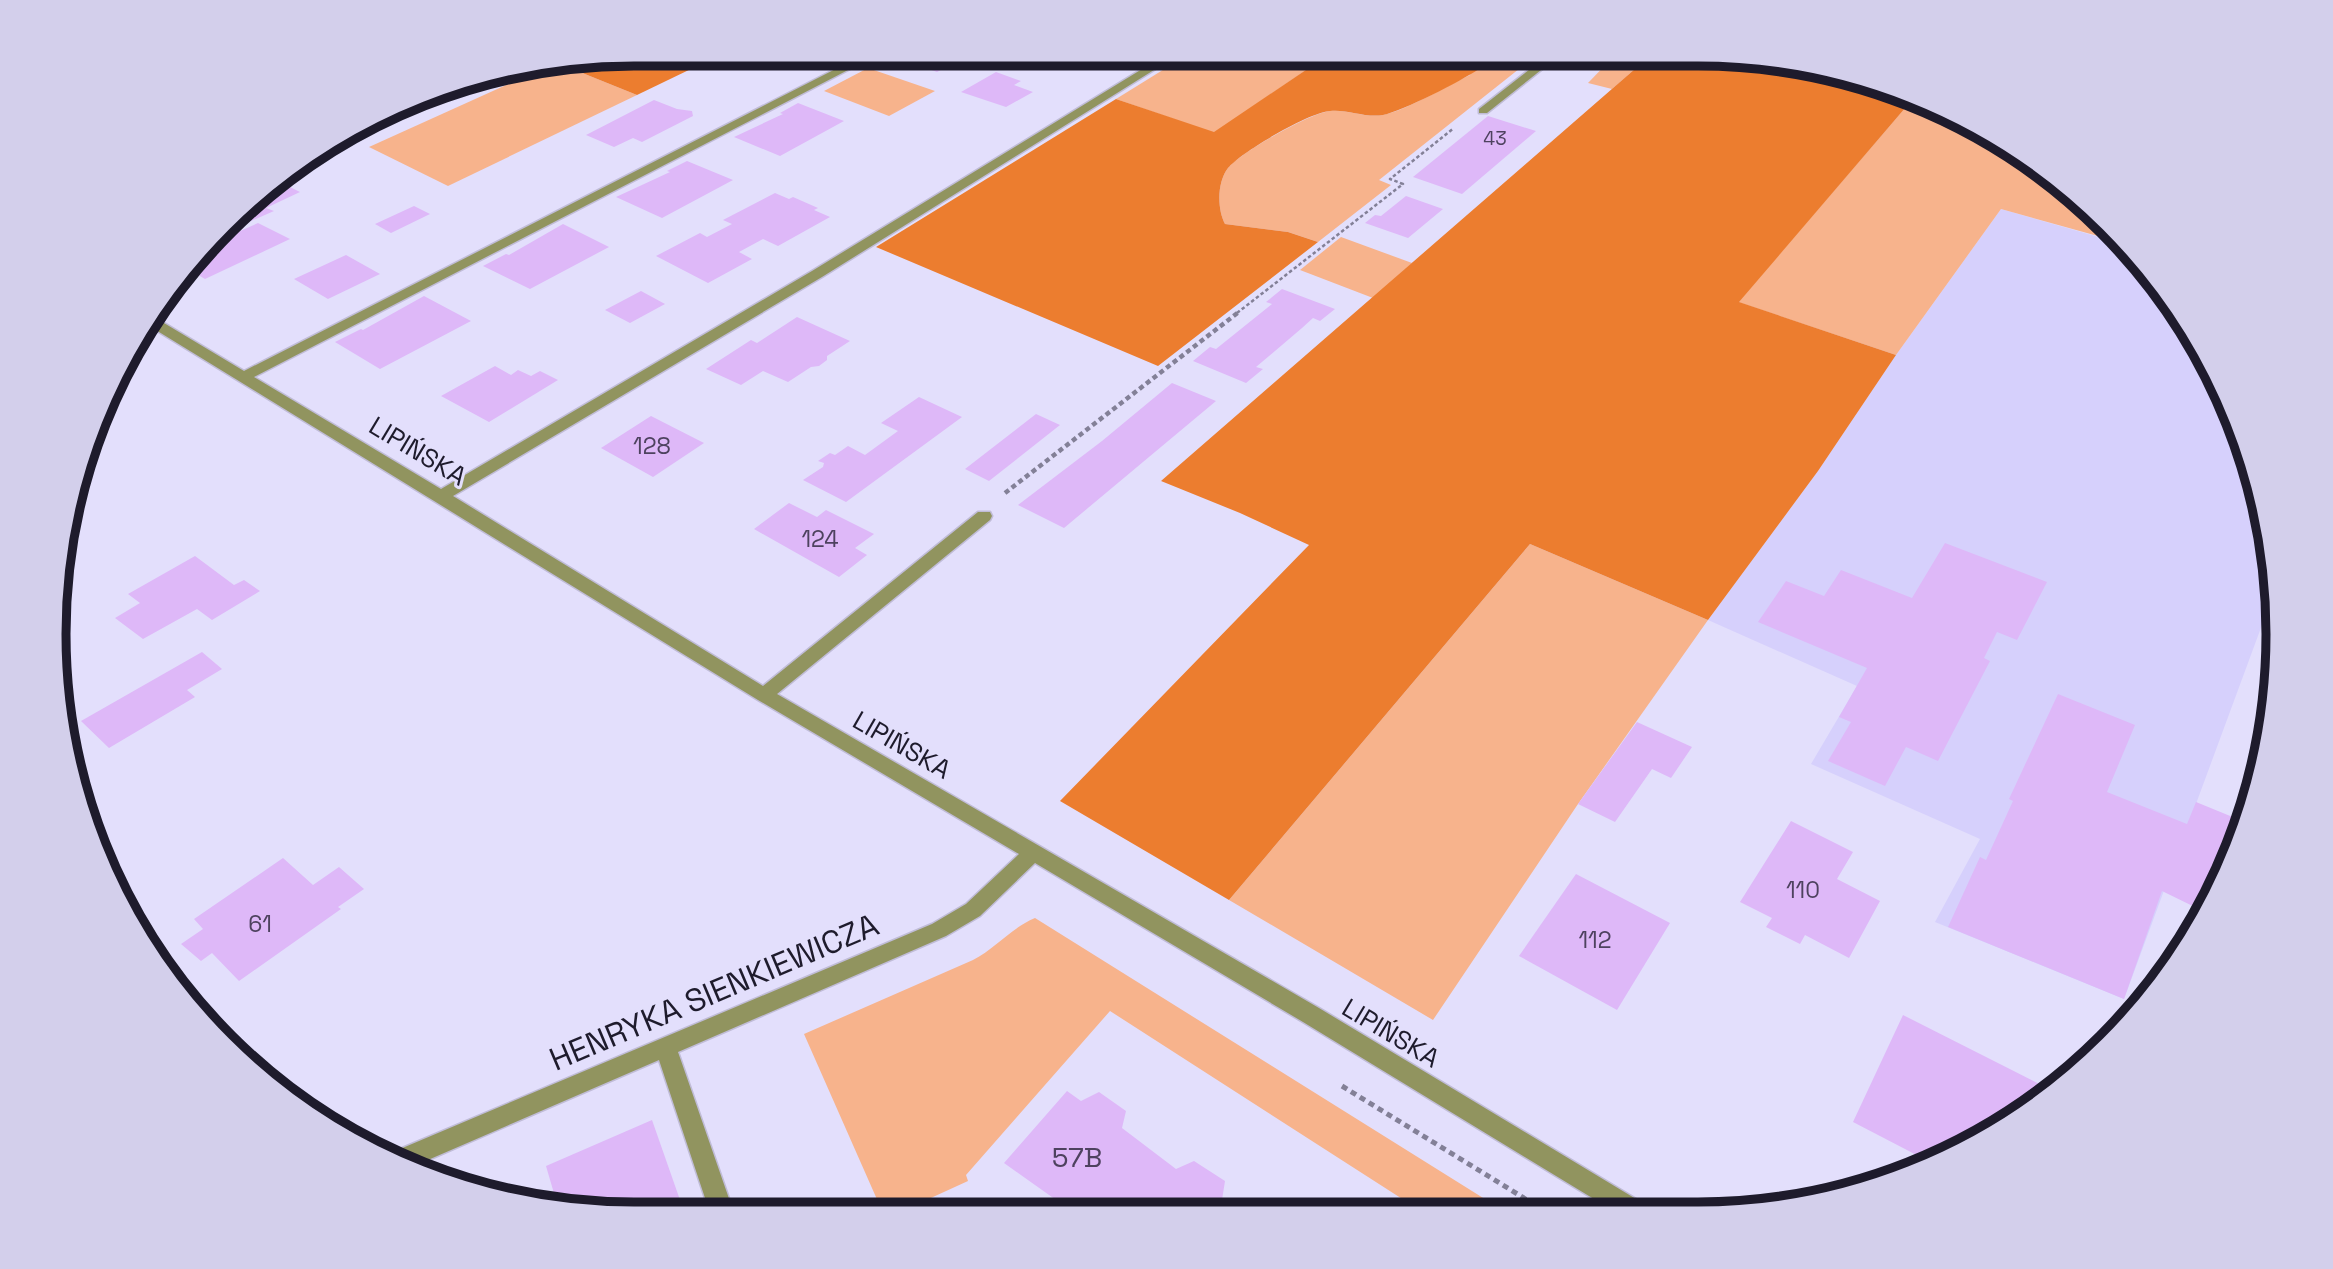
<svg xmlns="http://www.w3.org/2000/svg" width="2333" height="1269" font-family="'Space Grotesk',sans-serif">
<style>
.built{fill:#d6d0fc}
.green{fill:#f7b38c}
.forest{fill:#ec7d2f}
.building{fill:#deb8f8}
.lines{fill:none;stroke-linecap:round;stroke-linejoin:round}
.minor-casing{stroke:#c0bcd7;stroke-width:3}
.path-far2{stroke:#838097;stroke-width:2.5;stroke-dasharray:3.5 2.5;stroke-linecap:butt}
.path-far1{stroke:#838097;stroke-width:4.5;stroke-dasharray:5 3.5;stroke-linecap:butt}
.path{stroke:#838097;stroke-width:5;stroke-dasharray:6 4.5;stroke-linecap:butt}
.minor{fill:#91945f;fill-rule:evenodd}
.labels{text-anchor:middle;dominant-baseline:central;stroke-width:6;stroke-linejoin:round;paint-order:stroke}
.far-number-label{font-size:19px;fill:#4e425f}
.number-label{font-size:23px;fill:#4e425f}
.street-label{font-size:26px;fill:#1e1b2c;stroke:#e3dffc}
.near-number-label{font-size:28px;fill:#4e425f}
.near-street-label{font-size:32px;fill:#1e1b2c;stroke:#e3dffc}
.rim{fill:none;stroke:#1e1b2c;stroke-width:9}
</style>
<rect width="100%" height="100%" fill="#e3dffc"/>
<polygon class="built" points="2001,209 2123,244 2159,281 2219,378 2259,484 2276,587 2124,999 1935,922 1980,839 1811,764 1857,686 1708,620 1818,471 1896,355"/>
<g class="green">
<polygon points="1187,55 1328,55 1214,133 1116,99"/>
<path d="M1472,55H1546L1528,66L1524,65L1379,180L1391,185L1318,242L1288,232L1225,224C1217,209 1217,182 1228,168C1241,152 1310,113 1330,111C1347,109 1364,118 1383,115C1407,110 1446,86 1470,75L1474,60Z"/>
<polygon points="1615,55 1651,55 1612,89 1588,83"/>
<polygon points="565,66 637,95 448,186 369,147 539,70"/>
<polygon points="868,68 935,91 889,116 824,91"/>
<polygon points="1912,100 1988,132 2081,198 2123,243 2001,209 1896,355 1738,302"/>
<polygon points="1341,237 1412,263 1373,298 1300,270"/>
<polygon points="1530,544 1708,620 1578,804 1433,1020 1229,900"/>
<path d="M1035,918L1504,1211H1421L1110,1011L966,1175L968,1181L898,1213H883L804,1034L973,960C996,948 1011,928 1035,918Z"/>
</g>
<g class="forest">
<polygon points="635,54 722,54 637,95 565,66"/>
<path d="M1328,55H1472L1479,69C1461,81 1403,111 1383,115C1365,118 1347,109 1330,111C1310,112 1241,152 1228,168C1217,182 1217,209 1225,224L1288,232L1318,242L1158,366L876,247L1116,99L1214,132Z"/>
<polygon points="1651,55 1736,55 1849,74 1912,100 1739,302 1896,355 1818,471 1708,620 1530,544 1229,900 1060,801 1309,545 1240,513 1161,481"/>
</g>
<g class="building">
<polygon points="890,55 969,55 937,72"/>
<polygon points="1062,55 1103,55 1081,68 1054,59"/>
<polygon points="996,72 1021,81 1014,85 1033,92 1006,107 961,92"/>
<polygon points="485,79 426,106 416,102 448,85"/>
<polygon points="654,100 677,109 692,111 693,116 642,142 633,138 614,147 586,135"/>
<polygon points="798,103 844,121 780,156 734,137 783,114 780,113"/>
<polygon points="1488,116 1536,131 1462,194 1413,177"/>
<polygon points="687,161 733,180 662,218 616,197 670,172 667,171"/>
<polygon points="288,186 300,192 266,208 274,211 251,221 242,216 256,201"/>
<polygon points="775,193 789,199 793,197 818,208 814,210 830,217 778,246 763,239 739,252 752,259 708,283 656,256 700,233 707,237 732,224 723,220"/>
<polygon points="1406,196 1443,209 1408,238 1365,223 1375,215 1381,216"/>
<polygon points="414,206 430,214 391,233 375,224"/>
<polygon points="258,223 290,239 205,279 191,271 218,241"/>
<polygon points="563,224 609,247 530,289 483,266 506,254 509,255"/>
<polygon points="346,255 380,274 328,299 294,279"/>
<polygon points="1282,289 1335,309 1320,321 1313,318 1302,328 1256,367 1263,369 1246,383 1193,361 1210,347 1216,349 1272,304 1266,302"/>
<polygon points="641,291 665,304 630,323 605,310"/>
<polygon points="424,296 471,321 380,369 335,342 361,329 363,330"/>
<polygon points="797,317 850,341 827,356 827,360 819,366 811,367 788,382 763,371 741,385 706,369 751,340 757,343"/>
<polygon points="495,366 511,375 518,370 531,376 540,371 558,380 489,422 441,396"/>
<polygon points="1172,383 1216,401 1064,528 1018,505 1102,441"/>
<polygon points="919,397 962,417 846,502 803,480 823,467 824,463 818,461 830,453 835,455 848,446 865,455 898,431 881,423"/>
<polygon points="1036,414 1060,425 989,481 965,469"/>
<polygon points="651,416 704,443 653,477 601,448"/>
<polygon points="789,503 817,517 826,510 874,534 855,548 867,555 839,577 754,529"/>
<polygon points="1945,543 2047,582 2017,640 1997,632 1984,658 1990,661 1938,761 1906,747 1885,786 1828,761 1851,722 1839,717 1867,668 1758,622 1786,581 1824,596 1841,570 1912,598"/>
<polygon points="195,556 234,585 244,580 260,591 212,620 197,609 143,639 115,618 140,603 128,594"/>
<polygon points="202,652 222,669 187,690 195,697 109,748 81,721"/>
<polygon points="2058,694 2135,725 2107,792 2187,824 2196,802 2240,820 2223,875 2207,913 2162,891 2124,999 1948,927 1980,857 1986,860 2013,801 2009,799"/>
<polygon points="1637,722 1692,747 1671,778 1652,769 1615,822 1578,804"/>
<polygon points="1791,821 1853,852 1837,879 1880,901 1849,958 1805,935 1800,944 1766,927 1772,918 1740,902"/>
<polygon points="283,858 313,885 339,867 364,889 338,907 341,909 239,981 212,953 201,961 181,944 203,929 194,919"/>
<polygon points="1576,874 1670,923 1617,1010 1519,956"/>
<polygon points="1903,1015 2053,1091 2021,1117 1930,1162 1853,1122"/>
<polygon points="1067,1091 1081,1101 1099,1092 1126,1111 1122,1128 1176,1169 1194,1161 1225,1181 1222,1200 1239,1212 1073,1212 1004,1163"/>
<polygon points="652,1120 680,1200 651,1213 597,1214 558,1207 546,1166"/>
</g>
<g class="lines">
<defs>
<g id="minor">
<polygon points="863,55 877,55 254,377 441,489 812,271 1165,55 1178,55 822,277 453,496 763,686 978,512 990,512 992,516 990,520 777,694 1319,1008 1641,1202 1645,1210 1612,1210 1303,1022 1035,863 980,916 946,936 678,1052 734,1213 710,1213 659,1060 414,1166 391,1156 393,1152 932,924 966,904 1019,854 758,700 146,324 150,316 154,317 244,371"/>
<polygon points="1548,55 1560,55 1487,113 1479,113 1479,109"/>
</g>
</defs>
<use href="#minor" class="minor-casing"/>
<polyline class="path-far2" points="1237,313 1403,184 1390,179 1454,128"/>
<polyline class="path-far1" points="1005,493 1240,311"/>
<polyline class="path" points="1342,1086 1545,1211"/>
<use href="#minor" class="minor"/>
</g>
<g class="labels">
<g class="far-number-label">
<text x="1495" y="138">43</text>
</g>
<g class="number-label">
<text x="652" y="446">128</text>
<text x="820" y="539">124</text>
<text x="1803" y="890">110</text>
<text x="260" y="924">61</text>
<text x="1595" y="940">112</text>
</g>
<g class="street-label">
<text transform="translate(418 451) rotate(31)">LIPIŃSKA</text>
<text transform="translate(902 745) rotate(30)">LIPIŃSKA</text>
<text transform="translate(1391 1033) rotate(31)">LIPIŃSKA</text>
</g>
<g class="near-number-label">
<text x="1077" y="1157">57B</text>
</g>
<g class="near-street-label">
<text transform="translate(714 992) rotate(-23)">HENRYKA SIENKIEWICZA</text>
</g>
</g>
<path d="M0 0H2333V1269H0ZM634 66H1698A568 568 0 0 1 2266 634V634A568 568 0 0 1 1698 1202H634A568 568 0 0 1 66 634V634A568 568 0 0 1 634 66Z" fill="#d3cfeb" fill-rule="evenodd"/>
<path class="rim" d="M634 66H1698A568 568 0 0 1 2266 634V634A568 568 0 0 1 1698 1202H634A568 568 0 0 1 66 634V634A568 568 0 0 1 634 66Z"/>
</svg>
